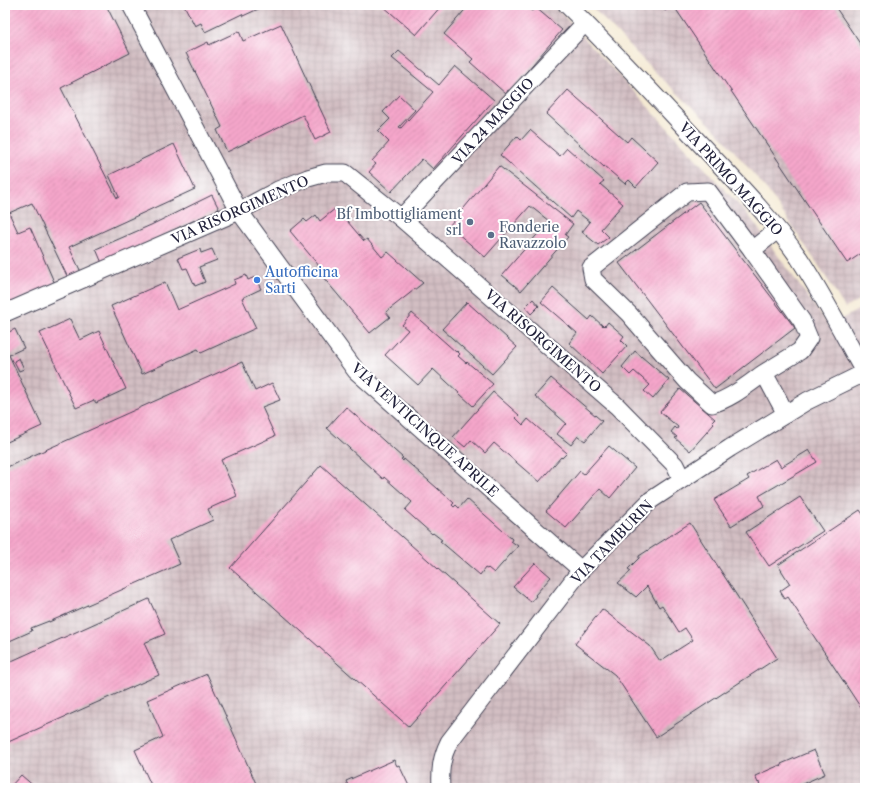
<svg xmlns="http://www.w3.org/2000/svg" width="870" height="793" font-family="'Libre Caslon Text',serif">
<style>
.industrial{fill:url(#industrial-grid)}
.building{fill:url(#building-hatch)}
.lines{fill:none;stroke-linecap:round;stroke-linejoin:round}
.minor-casing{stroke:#424052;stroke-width:19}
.minor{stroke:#fff;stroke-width:17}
.service-dot{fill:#5c6f8a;stroke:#fff;stroke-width:1.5}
.shop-dot{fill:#3f7fe0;stroke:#fff;stroke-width:1.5}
.labels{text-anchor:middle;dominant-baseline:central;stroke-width:4;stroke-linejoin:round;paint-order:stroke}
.street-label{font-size:14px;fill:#22223b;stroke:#fff}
.service-label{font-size:14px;fill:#4e5e75;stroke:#fff;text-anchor:end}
.shop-label{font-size:14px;fill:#366cbe;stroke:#fff;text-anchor:start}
</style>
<defs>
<pattern id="industrial-grid" width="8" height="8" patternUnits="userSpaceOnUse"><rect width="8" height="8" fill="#d2bec2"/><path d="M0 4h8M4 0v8" fill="none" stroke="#b4a3a8"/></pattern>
<pattern id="building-hatch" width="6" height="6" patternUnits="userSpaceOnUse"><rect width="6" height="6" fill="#f5a6ca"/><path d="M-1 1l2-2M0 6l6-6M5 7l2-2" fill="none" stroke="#d28fae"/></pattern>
</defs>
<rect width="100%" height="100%" fill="#fff"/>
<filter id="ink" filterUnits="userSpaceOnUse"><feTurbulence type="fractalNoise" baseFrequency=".025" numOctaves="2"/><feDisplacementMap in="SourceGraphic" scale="8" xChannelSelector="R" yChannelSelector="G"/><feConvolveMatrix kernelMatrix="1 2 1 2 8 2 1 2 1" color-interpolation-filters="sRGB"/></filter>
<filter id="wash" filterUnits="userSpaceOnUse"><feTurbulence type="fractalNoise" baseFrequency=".012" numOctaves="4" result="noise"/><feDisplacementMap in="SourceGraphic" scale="16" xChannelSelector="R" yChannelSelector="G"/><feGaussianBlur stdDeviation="0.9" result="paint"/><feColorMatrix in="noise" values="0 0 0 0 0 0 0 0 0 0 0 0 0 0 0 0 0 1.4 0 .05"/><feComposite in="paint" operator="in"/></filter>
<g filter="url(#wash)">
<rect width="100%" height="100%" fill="#f4e9d2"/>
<g class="industrial">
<polygon points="5,5 551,5 562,14 750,217 829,326 865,306 865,788 5,788"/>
<polygon points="590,5 865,5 865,296 845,308 821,269 768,191 717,131 650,67"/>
</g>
<g id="blocks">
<g class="building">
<polygon points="5,5 106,5 130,53 61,88 117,198 119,197 109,175 174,144 195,189 69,247 81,272 68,278 32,203 9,213 18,232 30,227 55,284 5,306"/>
<polygon points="184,5 267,5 243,16 242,14 205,32 201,23 195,26"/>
<polygon points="382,5 442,5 416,35"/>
<polygon points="469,5 525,5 532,11 535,7 562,30 510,91 508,90 506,94 470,62 473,59 444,34"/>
<polygon points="661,5 834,5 865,51 865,251 847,263 673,5 665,11"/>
<polygon points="281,24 331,132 315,140 303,115 227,152 217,130 222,127 186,53 208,42 209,45 239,31 243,41"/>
<polygon points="399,51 439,85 455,66 494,100 433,169 422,159 391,192 369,172 376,164 372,161 389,142 378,131 390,119 383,112 399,95 415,110 399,127 401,128 433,92 392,58"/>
<polygon points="568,90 627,142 631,137 658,162 636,187 629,180 625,184 604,166 604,167 546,114"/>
<polygon points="530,130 560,156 567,148 604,181 600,184 623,204 601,229 609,237 598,245 582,232 590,222 576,211 571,218 500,155 517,136 521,140"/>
<polygon points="499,166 573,224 565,235 568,237 521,291 502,275 549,221 530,206 485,257 449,226"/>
<polygon points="212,195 219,209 102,263 96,249 151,225"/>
<polygon points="699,202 795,328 715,389 619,263"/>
<polygon points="336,208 364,241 367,239 382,257 388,252 423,283 386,312 390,317 370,333 322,276 325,273 290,231 304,219 307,222 316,215 320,221"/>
<polygon points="200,249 201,253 212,249 217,260 199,267 205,282 195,286 187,268 183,269 178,258"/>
<polygon points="246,275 248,280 255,277 261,289 242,298 256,328 201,353 198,349 142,374 111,306 165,282 177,310 235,284 234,280"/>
<polygon points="553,288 589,320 592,316 603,326 604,325 605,326 608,322 624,336 621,340 627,346 602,374 569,343 577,333 541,302"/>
<polygon points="533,299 539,306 531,314 525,307"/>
<polygon points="467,302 517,347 492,374 442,329"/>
<polygon points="412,313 456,352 457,351 460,354 458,356 466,363 467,362 493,384 473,406 433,369 418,385 385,355 408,330 402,325"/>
<polygon points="70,319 80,340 99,331 126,389 96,403 94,400 76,408 40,333"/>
<polygon points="15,329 24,348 9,355 42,426 5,443 5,334"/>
<polygon points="635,351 669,380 653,399 644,391 650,385 634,371 630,375 622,367"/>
<polygon points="19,358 24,369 19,371 14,361"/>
<polygon points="242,362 255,391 272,383 280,400 262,407 275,436 221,460 237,496 208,509 213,520 169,540 180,564 49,622 49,621 31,628 32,631 5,643 5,468"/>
<polygon points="551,378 602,421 585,441 578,436 571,445 557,434 565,424 566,425 567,424 535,396"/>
<polygon points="680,389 715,419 712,422 714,424 690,451 675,438 677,437 671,432 675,427 677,429 678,427 660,412"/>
<polygon points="493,392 519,415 516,418 523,425 528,419 567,453 562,458 561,457 539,482 494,443 485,453 471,440 465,447 453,437"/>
<polygon points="346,407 403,458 401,459 403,461 404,459 454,503 452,505 454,507 456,505 459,508 467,499 512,539 511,541 518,546 494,573 488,568 487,569 485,568 480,575 440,541 442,540 433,533 432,534 405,510 412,502 384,477 383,479 327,428"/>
<polygon points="609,446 635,468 610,498 600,489 566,528 546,511 580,471 584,474"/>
<polygon points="809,450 817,462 759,496 764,506 731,526 714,500 749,479 747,476 776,459 781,467"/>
<polygon points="321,465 500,624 409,727 230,568"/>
<polygon points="800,497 823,531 769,566 746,532"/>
<polygon points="860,510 865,517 865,705 861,708 788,597 785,599 780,591 790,584 778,565"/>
<polygon points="690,523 777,658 656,737 615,675 575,644 602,609 650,646 660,661 693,640 685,628 679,632 662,605 659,607 647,586 636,597 618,583 631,571 628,569 639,558 639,556"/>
<polygon points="535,563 551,577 535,595 536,596 531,602 513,587"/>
<polygon points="149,599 165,634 144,643 159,675 6,743 9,749 5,750 5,664"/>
<polygon points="207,674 258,788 144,788 151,785 135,750 163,737 147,700"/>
<polygon points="814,750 825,774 793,788 760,788 759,782 758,783 755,776 780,765 781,767 782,766 781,764"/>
<polygon points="394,760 397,766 399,765 409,786 405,788 349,788 346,781"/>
<polygon points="21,775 36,788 9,788"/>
</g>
</g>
</g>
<g filter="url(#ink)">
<use href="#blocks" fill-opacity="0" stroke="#424052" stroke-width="1"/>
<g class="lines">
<defs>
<g id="minor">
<polyline points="131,5 239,211 356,371 581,570"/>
<path d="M567,5C615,52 660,101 706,150C738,184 772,219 799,258C823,295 844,335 865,374"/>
<polyline points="401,218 585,23"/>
<polyline points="752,250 777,230"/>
<polyline points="5,313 239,211 278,190 308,178 326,173 345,173 401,218 617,406 675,465 682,479"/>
<path d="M764,373L800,351L809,338L802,321L752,250L708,191L687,192L591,268L593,279L629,314L687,381L712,404C732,398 747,385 764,373L786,414"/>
<path d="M441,788C440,771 441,758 449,742L581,570L651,500L730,448L807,401L864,373"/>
</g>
</defs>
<use href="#minor" class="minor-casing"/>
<use href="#minor" class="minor"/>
</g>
</g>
<g class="service-dot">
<circle cx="470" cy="222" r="4"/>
<circle cx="491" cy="235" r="4"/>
</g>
<circle class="shop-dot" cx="257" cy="280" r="4"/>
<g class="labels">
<g class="street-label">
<text transform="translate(493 121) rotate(-47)">VIA 24 MAGGIO</text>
<text transform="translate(731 179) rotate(48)">VIA PRIMO MAGGIO</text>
<text transform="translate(240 210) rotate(-24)">VIA RISORGIMENTO</text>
<text transform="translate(543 341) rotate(41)">VIA RISORGIMENTO</text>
<text transform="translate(425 430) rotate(42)">VIA VENTICINQUE APRILE</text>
<text transform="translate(612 542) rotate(-46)">VIA TAMBURIN</text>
</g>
<g class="service-label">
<text x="462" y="214">Bf Imbottigliament<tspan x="462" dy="16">srl</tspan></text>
<text x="499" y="227" text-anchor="start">Fonderie<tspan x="499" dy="16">Ravazzolo</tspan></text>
</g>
<g class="shop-label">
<text x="265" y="272">Autofficina<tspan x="265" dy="16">Sarti</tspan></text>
</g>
</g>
<rect width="870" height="793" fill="none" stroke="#fff" stroke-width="20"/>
</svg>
